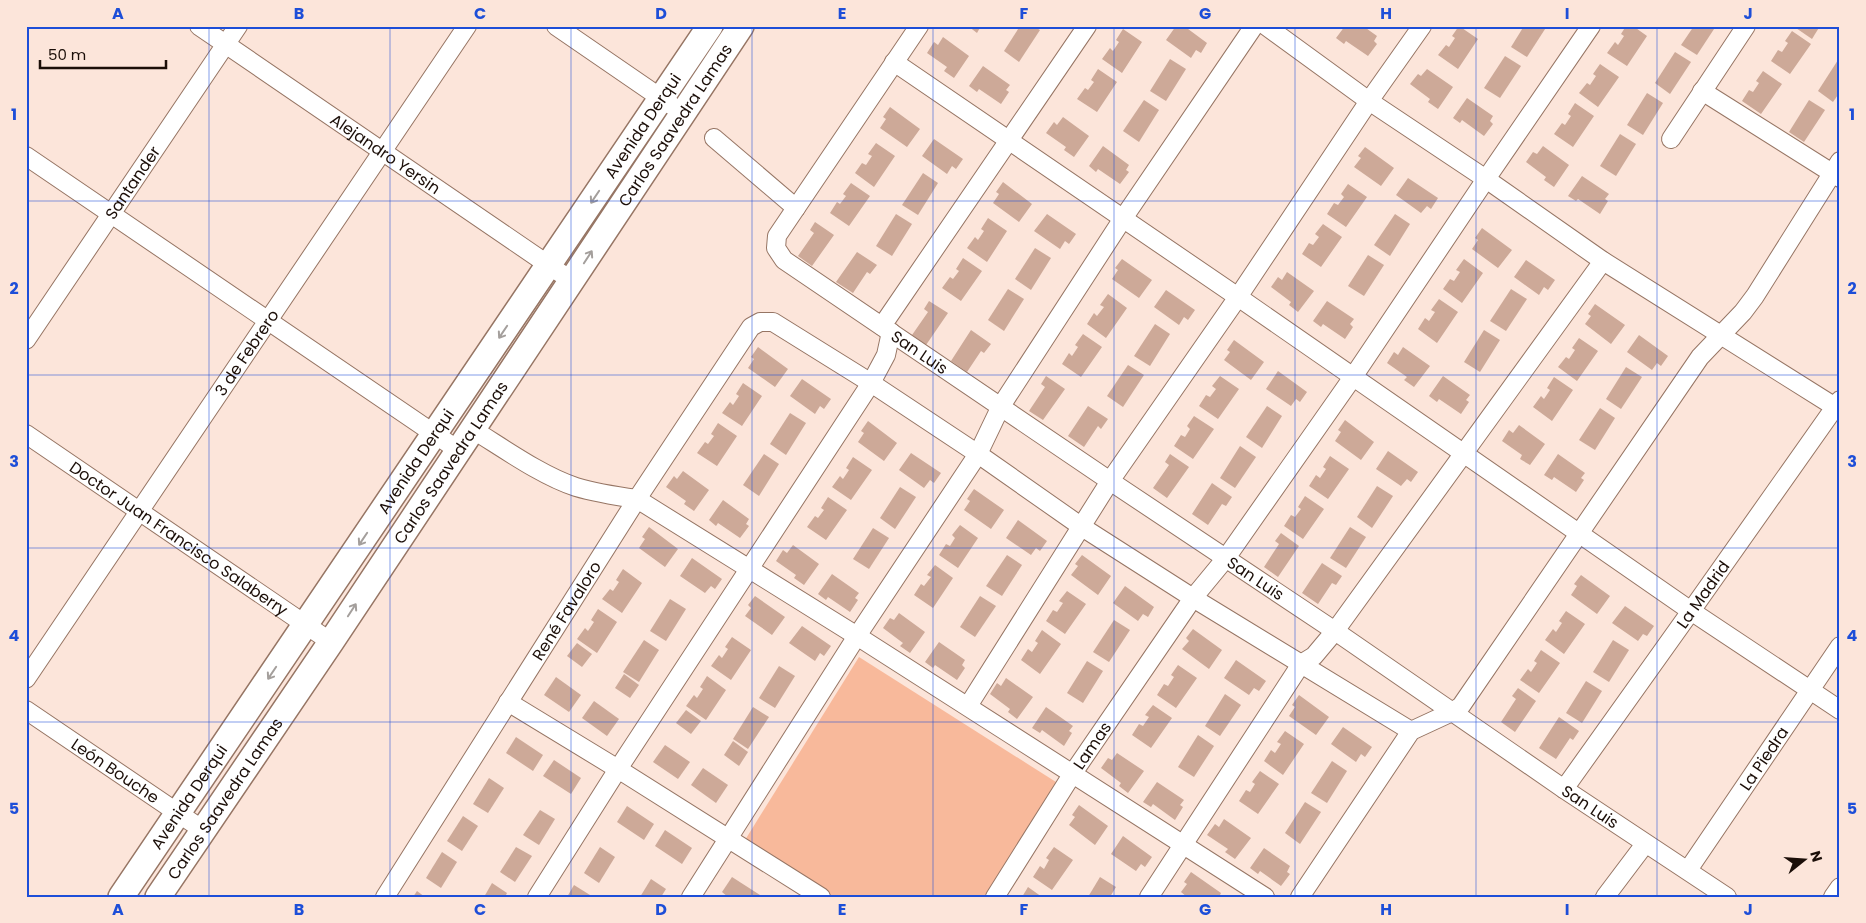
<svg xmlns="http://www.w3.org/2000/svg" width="1866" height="923" font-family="Poppins,sans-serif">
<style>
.green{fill:#f8b99b}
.building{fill:#cda998}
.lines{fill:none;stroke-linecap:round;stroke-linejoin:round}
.minor-casing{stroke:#967564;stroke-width:20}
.secondary-casing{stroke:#967564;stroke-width:28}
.minor{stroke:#fff;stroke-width:18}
.secondary{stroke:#fff;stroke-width:25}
.oneway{stroke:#a49f9c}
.grid{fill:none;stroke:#1d4ed8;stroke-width:1;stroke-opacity:0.55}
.labels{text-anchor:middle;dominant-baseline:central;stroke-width:5;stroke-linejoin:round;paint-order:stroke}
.street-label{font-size:16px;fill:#1b0e08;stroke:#fce5da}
.neatline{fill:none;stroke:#1d4ed8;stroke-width:2}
.grid-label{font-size:16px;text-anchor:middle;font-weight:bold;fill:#1d4ed8}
</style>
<rect width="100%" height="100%" fill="#fce5da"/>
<polygon class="green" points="859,657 1056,782 984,897 834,897 745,840"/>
<g class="building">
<polygon points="968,26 981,26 977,33"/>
<polygon points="1020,26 1033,26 1040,30 1019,62 1004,51"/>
<polygon points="1176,26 1184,26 1207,43 1201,53 1196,50 1191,58 1166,40"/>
<polygon points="1345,26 1363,26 1377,36 1374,41 1377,44 1368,56 1346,41 1344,44 1336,38"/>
<polygon points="1459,26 1478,39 1458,69 1438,55 1446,45 1449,47 1455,38 1452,36"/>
<polygon points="1524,26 1547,26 1527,57 1511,47"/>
<polygon points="1626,26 1633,26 1647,36 1627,66 1607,53 1615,42 1618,45 1624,36 1621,34"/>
<polygon points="1694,26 1716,26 1697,55 1681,45"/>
<polygon points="1793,26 1820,26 1812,39"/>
<polygon points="1123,29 1142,42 1122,73 1102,59 1110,48 1113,51 1119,42 1116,40"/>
<polygon points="1792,31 1811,44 1790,74 1771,61 1778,50 1782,52 1788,43 1785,41"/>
<polygon points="943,37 969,56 954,78 944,71 947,67 927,53 934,42 938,45"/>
<polygon points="1675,52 1691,62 1670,94 1655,83"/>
<polygon points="1505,56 1521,66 1500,98 1484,88"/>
<polygon points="1170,59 1186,69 1166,101 1150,91"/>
<polygon points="1838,60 1840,61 1840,92 1833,102 1818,91"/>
<polygon points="1600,64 1619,77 1598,107 1579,93 1587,83 1590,85 1596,76 1593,74"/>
<polygon points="983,66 1010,85 1006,90 1009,92 1001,104 979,89 977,92 969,86"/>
<polygon points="1098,69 1117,82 1097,112 1077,99 1085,88 1088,90 1094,82 1091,80"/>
<polygon points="1427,69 1453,87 1438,109 1428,102 1430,99 1410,84 1418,74 1421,76"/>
<polygon points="1763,71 1782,84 1761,114 1742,101 1749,90 1753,92 1759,83 1756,81"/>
<polygon points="1647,93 1663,103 1643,135 1627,125"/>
<polygon points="1467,98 1493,116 1490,121 1493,124 1484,136 1462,120 1460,123 1453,118"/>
<polygon points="1144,100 1159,110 1139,142 1123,131"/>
<polygon points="1809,100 1825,110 1804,142 1789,132"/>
<polygon points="1575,103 1594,116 1573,147 1554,134 1562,123 1565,125 1571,116 1568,114"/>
<polygon points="890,107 920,129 907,147 880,128 886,119 883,117"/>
<polygon points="1063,117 1089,136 1074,157 1064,150 1066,147 1046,133 1054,122 1057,125"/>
<polygon points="1620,134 1636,144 1616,176 1600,166"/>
<polygon points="934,139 963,159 956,169 952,166 947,174 922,156"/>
<polygon points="876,143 895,156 874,187 855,173 862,163 866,165 872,156 868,154"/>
<polygon points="1103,146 1129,165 1126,170 1129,172 1120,184 1098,169 1096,172 1089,166"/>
<polygon points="1543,146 1569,165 1554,187 1544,180 1546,177 1526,162 1533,152 1537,154"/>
<polygon points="1365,147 1394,168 1381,186 1354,167 1361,158 1358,156"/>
<polygon points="923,173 938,183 918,215 902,205"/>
<polygon points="1582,176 1609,194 1605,199 1608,201 1600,214 1578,199 1576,201 1568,196"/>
<polygon points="1408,178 1438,198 1431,209 1427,206 1421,213 1396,195"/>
<polygon points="1003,182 1032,204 1019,222 993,203 999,194 996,192"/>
<polygon points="851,183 870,196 849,226 830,213 837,202 840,204 846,196 843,194"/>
<polygon points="1348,184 1367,197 1346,227 1327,214 1334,203 1338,205 1344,197 1341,194"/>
<polygon points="896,214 912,224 892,256 876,246"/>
<polygon points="1047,214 1076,234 1069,244 1065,241 1060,249 1034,231"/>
<polygon points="1395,214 1410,224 1390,256 1374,245"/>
<polygon points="988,218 1007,231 987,262 967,248 975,237 978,240 984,231 981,229"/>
<polygon points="815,222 834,235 812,266 798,256 814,233 810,230"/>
<polygon points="1323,224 1342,237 1321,267 1302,254 1309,243 1313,245 1319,237 1315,234"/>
<polygon points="1482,228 1512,250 1498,268 1472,249 1478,240 1475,238"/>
<polygon points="1035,248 1051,258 1031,290 1015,279"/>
<polygon points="857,252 877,265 870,274 867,272 853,293 836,282"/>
<polygon points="1368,255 1384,265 1364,296 1348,286"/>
<polygon points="963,258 982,271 961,301 942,288 950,277 953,279 959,271 956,269"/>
<polygon points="1122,259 1152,280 1139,298 1112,279 1118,270 1115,268"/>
<polygon points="1464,259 1483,273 1462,303 1443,289 1450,279 1454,281 1460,272 1456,270"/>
<polygon points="1526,260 1555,280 1548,290 1544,287 1539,295 1514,277"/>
<polygon points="1287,272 1314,291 1298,312 1289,305 1291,302 1271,287 1278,277 1282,280"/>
<polygon points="1008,289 1024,299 1004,331 988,320"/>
<polygon points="1511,289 1527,299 1506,331 1490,321"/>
<polygon points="1166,290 1195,310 1188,320 1184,317 1179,325 1154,307"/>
<polygon points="1108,294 1127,308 1106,338 1087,324 1094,313 1097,316 1104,307 1100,305"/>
<polygon points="1439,299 1458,312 1437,343 1418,329 1425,318 1429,321 1435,312 1431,310"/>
<polygon points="929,301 948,313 926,345 912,335 928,312 924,309"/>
<polygon points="1327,301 1354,319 1350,324 1353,327 1345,339 1323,324 1321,327 1313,321"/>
<polygon points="1595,304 1625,325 1611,344 1585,324 1591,316 1588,314"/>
<polygon points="1155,324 1170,334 1150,366 1134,356"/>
<polygon points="971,330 991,344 984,353 981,351 967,372 951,361"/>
<polygon points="1484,330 1500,340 1480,372 1464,362"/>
<polygon points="1083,334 1102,347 1081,377 1062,364 1069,353 1072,356 1078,347 1075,345"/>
<polygon points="1639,335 1668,356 1661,366 1657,363 1652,370 1627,352"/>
<polygon points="1579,338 1598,351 1577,381 1558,367 1566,357 1569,359 1575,350 1572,348"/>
<polygon points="1234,340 1264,362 1251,380 1224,360 1230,352 1227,350"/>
<polygon points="758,347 788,369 775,387 748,368 754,359 751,357"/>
<polygon points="1403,347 1430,366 1414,387 1404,380 1407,377 1387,363 1394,352 1398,355"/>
<polygon points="1128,365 1144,375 1123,407 1107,396"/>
<polygon points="1626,367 1642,377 1621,409 1606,399"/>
<polygon points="1278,371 1307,392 1300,402 1296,399 1291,406 1266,389"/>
<polygon points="1046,376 1065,389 1043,420 1029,411 1045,387 1041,384"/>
<polygon points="1220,376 1239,389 1218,419 1199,406 1206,395 1210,397 1216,389 1212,386"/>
<polygon points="1443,376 1470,395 1466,400 1469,402 1461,414 1439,399 1437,402 1429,396"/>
<polygon points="1554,377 1573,390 1552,421 1533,407 1541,396 1544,399 1550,390 1547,388"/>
<polygon points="802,379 831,399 824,409 820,406 815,414 790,396"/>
<polygon points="743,383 762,396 742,426 722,413 730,402 733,405 739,396 736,394"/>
<polygon points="1088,406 1108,419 1101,429 1098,426 1084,447 1068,436"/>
<polygon points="1267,406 1282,416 1262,448 1246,437"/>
<polygon points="1600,408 1615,418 1595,450 1579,440"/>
<polygon points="790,413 806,423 786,455 770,444"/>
<polygon points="1194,416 1214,429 1193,459 1174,446 1181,435 1185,437 1190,429 1187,426"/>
<polygon points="1345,420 1374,442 1361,460 1335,441 1341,432 1338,430"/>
<polygon points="868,421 897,443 884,461 858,442 864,433 861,431"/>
<polygon points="718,423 737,436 717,466 697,453 705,442 708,444 714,436 711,434"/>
<polygon points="1519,425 1545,444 1530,465 1520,459 1522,455 1502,441 1509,430 1513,433"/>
<polygon points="1240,446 1256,457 1235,488 1220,478"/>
<polygon points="1388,451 1418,472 1411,482 1407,479 1401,486 1376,469"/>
<polygon points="911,453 941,473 934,483 930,480 924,488 899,470"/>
<polygon points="764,454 779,464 759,496 743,485"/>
<polygon points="1170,454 1189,467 1167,498 1153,488 1169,465 1165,462"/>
<polygon points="1558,454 1585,473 1581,478 1584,480 1576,492 1554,477 1552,480 1544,475"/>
<polygon points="1330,456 1349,469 1328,499 1309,486 1316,475 1320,478 1326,469 1323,467"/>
<polygon points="853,457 872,470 851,500 832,487 840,476 843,479 849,470 846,468"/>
<polygon points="683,471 709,490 694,511 684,504 686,501 666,487 674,476 677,479"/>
<polygon points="1212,483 1232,497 1226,506 1222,504 1208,525 1192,514"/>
<polygon points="1377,486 1393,496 1372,528 1357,517"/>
<polygon points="900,487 916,497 895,529 880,518"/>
<polygon points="974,489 1004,510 991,529 964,510 970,501 967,499"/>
<polygon points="1305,496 1324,509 1303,539 1284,526 1291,515 1295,517 1301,509 1298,507"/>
<polygon points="828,497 847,510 826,540 807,527 815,516 818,518 824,510 821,508"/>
<polygon points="723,500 749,519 746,524 749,526 740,538 718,523 716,526 709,520"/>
<polygon points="1018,520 1047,541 1040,551 1036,548 1031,555 1006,538"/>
<polygon points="960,525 978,538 958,568 939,555 946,544 950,546 955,538 952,535"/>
<polygon points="649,527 678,549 665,567 639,548 645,539 642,537"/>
<polygon points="1350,527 1366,537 1346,568 1330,558"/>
<polygon points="873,528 889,538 869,569 853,559"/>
<polygon points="1281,533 1299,546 1278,577 1264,567 1279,544 1275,541"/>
<polygon points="793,545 819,564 804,585 794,578 796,575 776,561 783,550 787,553"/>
<polygon points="1007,555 1022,565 1002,596 986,586"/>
<polygon points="1082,555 1111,576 1098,595 1071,575 1078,566 1075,564"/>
<polygon points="692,558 722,579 715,589 711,586 705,593 680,576"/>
<polygon points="1322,563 1342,576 1336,585 1332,583 1318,604 1302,593"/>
<polygon points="935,565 953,578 933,608 914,595 921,584 924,586 931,577 927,575"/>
<polygon points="623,569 642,583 622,613 602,599 610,589 613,591 619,582 616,580"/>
<polygon points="832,574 859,593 855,598 858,600 850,612 828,597 826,600 818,594"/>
<polygon points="1581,575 1610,596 1597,614 1571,595 1577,586 1574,584"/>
<polygon points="1125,586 1154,607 1148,617 1143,614 1138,621 1113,603"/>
<polygon points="1067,591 1086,604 1065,634 1046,621 1053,610 1057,612 1063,603 1059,601"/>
<polygon points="755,596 785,617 772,635 745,616 751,608 748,605"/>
<polygon points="980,596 996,606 975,637 960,627"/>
<polygon points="670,599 686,609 666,641 650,631"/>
<polygon points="1625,606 1654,626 1647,636 1643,634 1638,641 1612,623"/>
<polygon points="598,609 617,622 597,653 577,639 585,628 588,631 594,622 591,620"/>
<polygon points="1566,611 1585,624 1564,654 1545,640 1553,629 1556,632 1562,623 1559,621"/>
<polygon points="899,613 925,632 910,653 900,646 903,643 883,628 890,618 894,620"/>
<polygon points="1114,620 1130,630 1109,662 1093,652"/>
<polygon points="802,626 831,646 824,656 820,653 815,661 789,643"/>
<polygon points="1193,629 1222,650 1209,669 1182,649 1189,641 1186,638"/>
<polygon points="1042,630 1061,644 1040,674 1021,660 1028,649 1032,652 1038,643 1035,641"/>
<polygon points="732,637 751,650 731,680 711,666 719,655 722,658 728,649 725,647"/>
<polygon points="644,640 659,650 639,682 623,672"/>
<polygon points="1613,640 1629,650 1609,682 1593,672"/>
<polygon points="939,642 965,660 962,665 965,668 957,680 935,665 933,668 925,662"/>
<polygon points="577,643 592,654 582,667 567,656"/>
<polygon points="1541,650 1560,663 1539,693 1520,680 1528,669 1531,672 1537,663 1534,661"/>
<polygon points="1236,660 1266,681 1259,691 1254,688 1249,695 1224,678"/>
<polygon points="1087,661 1103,671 1083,703 1067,693"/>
<polygon points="1178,665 1197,678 1176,708 1157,695 1164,684 1168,686 1174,677 1171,675"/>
<polygon points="779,666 795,676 775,708 759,698"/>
<polygon points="624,674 639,685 630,698 615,688"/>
<polygon points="707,676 726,690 706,720 686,706 694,695 697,698 703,689 700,687"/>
<polygon points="556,677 581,695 569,712 544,695"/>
<polygon points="1006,678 1033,697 1017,719 1008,712 1010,709 990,694 997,683 1001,686"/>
<polygon points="1586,681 1602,691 1582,723 1566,713"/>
<polygon points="1518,688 1536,701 1515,732 1501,722 1516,699 1512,696"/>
<polygon points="1225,694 1241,705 1220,736 1205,726"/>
<polygon points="1299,695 1329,717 1316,735 1289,716 1295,707 1292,705"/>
<polygon points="594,701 619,719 607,736 582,718"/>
<polygon points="1153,705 1172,718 1151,748 1132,735 1139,724 1143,726 1149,717 1145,715"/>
<polygon points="753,707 769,717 748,749 733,739"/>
<polygon points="1046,707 1073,726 1069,731 1072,733 1064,746 1042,730 1040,733 1032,728"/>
<polygon points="686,710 701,721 691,734 676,723"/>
<polygon points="1559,717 1579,731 1573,740 1570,738 1556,759 1539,748"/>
<polygon points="1343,727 1372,747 1365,757 1361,754 1356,762 1331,744"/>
<polygon points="1285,731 1304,744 1283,775 1264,761 1271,750 1275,753 1281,744 1277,742"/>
<polygon points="1198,735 1214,746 1194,777 1178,767"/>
<polygon points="516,737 543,755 533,771 506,753"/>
<polygon points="733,741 748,752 739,766 724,755"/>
<polygon points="665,745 690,762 678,779 653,762"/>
<polygon points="1117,753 1144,771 1128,793 1119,786 1121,783 1101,768 1108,758 1112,760"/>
<polygon points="554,760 581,778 571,794 543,776"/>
<polygon points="1332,761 1347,771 1327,803 1311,793"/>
<polygon points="703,768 728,785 716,803 691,785"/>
<polygon points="1260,771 1279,784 1258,814 1239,801 1246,790 1250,792 1255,784 1252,782"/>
<polygon points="489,778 504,788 488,813 473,804"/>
<polygon points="1157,782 1184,800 1180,805 1183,807 1175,820 1153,804 1151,807 1143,802"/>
<polygon points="1305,802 1321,812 1300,844 1285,833"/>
<polygon points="1079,805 1108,826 1095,845 1069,825 1075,817 1072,815"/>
<polygon points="627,806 654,824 644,840 617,822"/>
<polygon points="540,810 555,819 539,845 523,835"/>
<polygon points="463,816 478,826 462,851 447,841"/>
<polygon points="1224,819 1251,838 1235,859 1225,852 1228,849 1207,835 1215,824 1219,827"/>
<polygon points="665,830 692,848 682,864 655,846"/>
<polygon points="1123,836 1152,857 1145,867 1141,864 1136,871 1111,854"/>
<polygon points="516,847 532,856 515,882 500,872"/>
<polygon points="600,847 615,857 599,883 584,873"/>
<polygon points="1054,847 1073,860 1052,890 1033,877 1040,866 1044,869 1049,860 1046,858"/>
<polygon points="1264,848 1290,866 1287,872 1290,874 1281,886 1260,871 1258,874 1250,868"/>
<polygon points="442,852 457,862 441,888 426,878"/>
<polygon points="1191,872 1221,893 1219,897 1187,897 1181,892 1187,884 1184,882"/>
<polygon points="732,877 760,895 758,897 728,897 722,892"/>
<polygon points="1100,877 1116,887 1110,897 1088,897"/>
<polygon points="651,879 666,889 661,897 640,897"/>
<polygon points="492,883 507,893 505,897 484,897"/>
<polygon points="574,885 590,895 589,897 567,897"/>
<polygon points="1028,887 1042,897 1022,897"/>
<polygon points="417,891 425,897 413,897"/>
</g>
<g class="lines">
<defs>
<g id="minor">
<path id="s1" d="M199,26L572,281"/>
<polyline points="556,26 671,105"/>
<path id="s2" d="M919,26L777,236L776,248L784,260L1110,481L1335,631L1564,789L1727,897"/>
<polyline points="1266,26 1369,101 1486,179 1603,261 1840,410"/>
<polyline points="894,62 1238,297 1691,611 1840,710"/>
<polyline points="1702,91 1840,178"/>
<polyline points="714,138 796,208"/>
<polyline points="1671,139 1746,26"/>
<polyline points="26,156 458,450"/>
<polyline points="882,326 1087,26"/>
<path id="s3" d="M26,340L238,26"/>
<path d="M472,429C503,448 542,476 576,487C596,493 616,496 637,499L857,636L1265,897"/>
<path id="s4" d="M26,434L331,642"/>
<path id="s5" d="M26,679L467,26"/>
<polyline points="508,702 618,769 821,897"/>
<polyline points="968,706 1110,481 1238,297 1369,101 1422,26"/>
<path id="s6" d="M26,710L203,830"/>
<path id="s7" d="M1564,789L1691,611L1840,400"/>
<path id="s8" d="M1688,870L1840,646"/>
<path id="s9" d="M385,897L637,499L751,327L760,322H773L871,383L978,454L1082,527L1193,598L1411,731"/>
<polyline points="537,897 618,769 871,383 886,355 891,332"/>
<polyline points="691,897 857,636 978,454 1001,406 1122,220 1254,26"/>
<path id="s10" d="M995,897L1073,773L1193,598L1226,558L1353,377L1486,179L1591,26"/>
<polyline points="1149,897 1301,664 1314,656 1335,631 1603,261"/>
<polyline points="1300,897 1411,731 1452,712 1461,706 1700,357 1743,312 1755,296 1840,161"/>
<polyline points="1605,897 1645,844"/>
<polyline points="1833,897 1840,887"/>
</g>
<g id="secondary">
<path id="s11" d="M121,897L710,26"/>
<path id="s12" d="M158,897L331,642L741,26"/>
</g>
</defs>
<use href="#minor" class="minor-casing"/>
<use href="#secondary" class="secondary-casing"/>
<use href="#minor" class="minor"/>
<use href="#secondary" class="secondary"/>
</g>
<defs><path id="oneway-shaft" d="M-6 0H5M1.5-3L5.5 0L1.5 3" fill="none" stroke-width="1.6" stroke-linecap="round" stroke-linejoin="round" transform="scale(1.25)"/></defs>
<g class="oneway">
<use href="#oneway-shaft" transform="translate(595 197) rotate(124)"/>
<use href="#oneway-shaft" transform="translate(588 257) rotate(-57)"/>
<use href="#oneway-shaft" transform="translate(503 332) rotate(124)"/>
<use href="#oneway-shaft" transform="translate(363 539) rotate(124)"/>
<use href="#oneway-shaft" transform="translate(352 610) rotate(-57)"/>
<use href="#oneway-shaft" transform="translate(272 673) rotate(124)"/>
</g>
<path class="grid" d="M209,26V897M390,26V897M571,26V897M752,26V897M933,26V897M1114,26V897M1295,26V897M1476,26V897M1657,26V897M26,201H1840M26,375H1840M26,548H1840M26,722H1840"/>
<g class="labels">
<g class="street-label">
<text stroke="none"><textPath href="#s12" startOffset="929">Carlos Saavedra Lamas</textPath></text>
<text stroke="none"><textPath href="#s11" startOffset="931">Avenida Derqui</textPath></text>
<text stroke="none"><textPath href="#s1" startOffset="226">Alejandro Yersin</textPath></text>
<text stroke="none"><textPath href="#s3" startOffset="190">Santander</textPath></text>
<text stroke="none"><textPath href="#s2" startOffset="444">San Luis</textPath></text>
<text stroke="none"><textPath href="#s5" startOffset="394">3 de Febrero</textPath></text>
<text stroke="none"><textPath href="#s11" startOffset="526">Avenida Derqui</textPath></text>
<text stroke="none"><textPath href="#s12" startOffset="524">Carlos Saavedra Lamas</textPath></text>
<text stroke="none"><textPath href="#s4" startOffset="185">Doctor Juan Francisco Salaberry</textPath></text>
<text stroke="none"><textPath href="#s2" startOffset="849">San Luis</textPath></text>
<text stroke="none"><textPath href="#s7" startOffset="239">La Madrid</textPath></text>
<text stroke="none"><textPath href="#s9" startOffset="339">René Favaloro</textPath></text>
<text stroke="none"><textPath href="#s10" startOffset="180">Lamas</textPath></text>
<text stroke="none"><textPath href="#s8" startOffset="135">La Piedra</textPath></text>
<text stroke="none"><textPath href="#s6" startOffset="108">León Bouche</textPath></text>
<text stroke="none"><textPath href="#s11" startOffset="121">Avenida Derqui</textPath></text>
<text stroke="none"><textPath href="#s12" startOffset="119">Carlos Saavedra Lamas</textPath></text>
<text stroke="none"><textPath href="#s2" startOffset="1254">San Luis</textPath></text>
</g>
</g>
<rect width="1866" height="923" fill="none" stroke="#fce5da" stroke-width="55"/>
<g transform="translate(1804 860) rotate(73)" stroke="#fce5da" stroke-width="4" paint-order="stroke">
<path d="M0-4L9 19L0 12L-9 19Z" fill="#1b0e08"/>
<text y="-8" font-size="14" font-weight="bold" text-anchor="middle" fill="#1b0e08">N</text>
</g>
<path d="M40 60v8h126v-8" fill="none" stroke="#1b0e08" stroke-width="2.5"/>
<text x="48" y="60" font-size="15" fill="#1b0e08" stroke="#fce5da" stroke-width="4" paint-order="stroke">50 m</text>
<rect x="28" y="28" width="1810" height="868" class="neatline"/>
<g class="grid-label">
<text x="118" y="19">A</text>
<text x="299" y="19">B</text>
<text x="480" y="19">C</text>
<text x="661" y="19">D</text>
<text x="842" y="19">E</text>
<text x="1024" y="19">F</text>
<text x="1205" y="19">G</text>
<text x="1386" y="19">H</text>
<text x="1567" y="19">I</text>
<text x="1748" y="19">J</text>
<text x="14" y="120">1</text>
<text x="1852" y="120">1</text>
<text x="14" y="294">2</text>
<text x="1852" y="294">2</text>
<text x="14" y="467">3</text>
<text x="1852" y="467">3</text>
<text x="14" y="641">4</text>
<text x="1852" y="641">4</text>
<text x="14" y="814">5</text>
<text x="1852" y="814">5</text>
<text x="118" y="915">A</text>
<text x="299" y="915">B</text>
<text x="480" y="915">C</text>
<text x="661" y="915">D</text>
<text x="842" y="915">E</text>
<text x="1024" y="915">F</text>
<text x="1205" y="915">G</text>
<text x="1386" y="915">H</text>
<text x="1567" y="915">I</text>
<text x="1748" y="915">J</text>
</g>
</svg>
